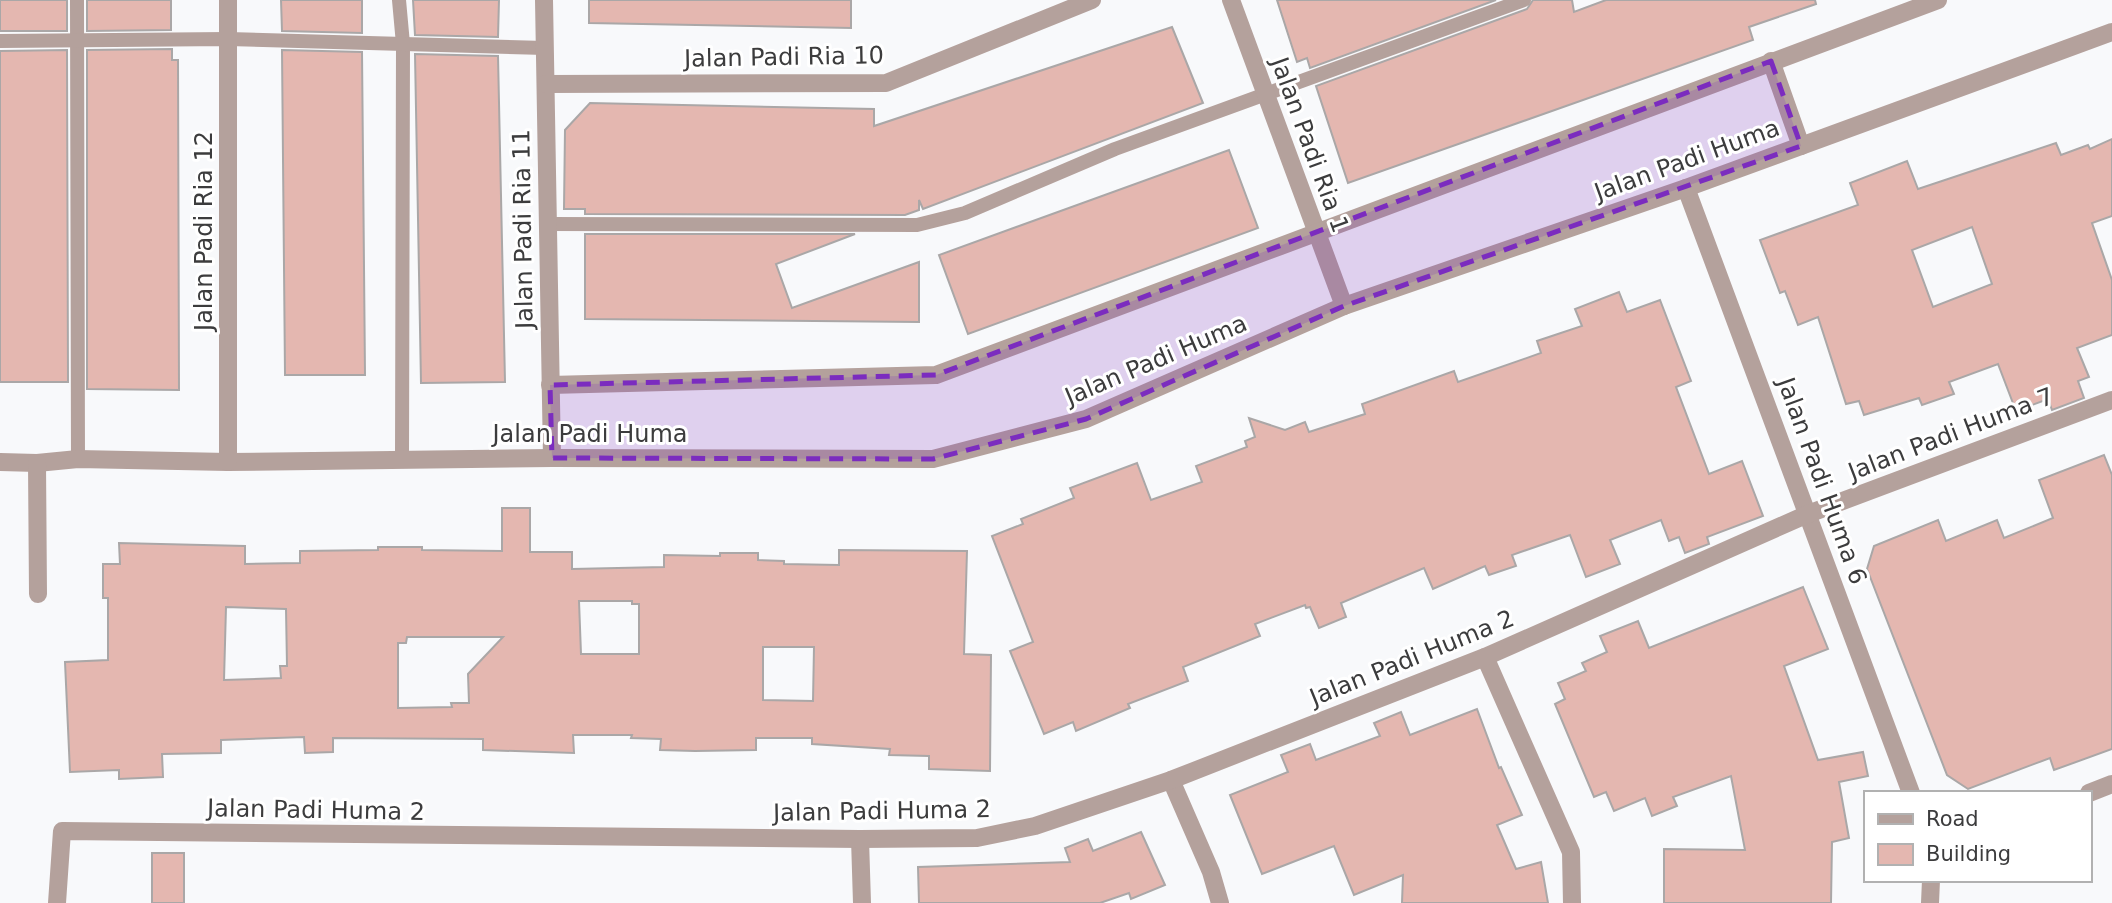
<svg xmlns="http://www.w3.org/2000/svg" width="2112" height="903" font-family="'DejaVu Sans',sans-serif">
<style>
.building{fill:#e4b7b0;stroke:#aaa7a7;stroke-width:2;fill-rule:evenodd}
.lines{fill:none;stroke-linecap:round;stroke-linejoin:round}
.lane{stroke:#b4a19c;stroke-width:14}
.street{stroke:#b4a19c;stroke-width:18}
.marked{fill:#7b2cbf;fill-opacity:0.2;stroke:#7b2cbf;stroke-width:5;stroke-dasharray:14 9;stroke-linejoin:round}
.labels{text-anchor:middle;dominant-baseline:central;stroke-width:6;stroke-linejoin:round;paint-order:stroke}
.street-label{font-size:24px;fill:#3c3c3d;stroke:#fff}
</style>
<rect width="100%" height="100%" fill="#f8f9fb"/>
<g class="building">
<rect x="0" y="0" width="67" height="31"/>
<polygon points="87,0 171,0 171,30 87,31"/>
<polygon points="281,0 362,0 362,33 282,31"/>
<polygon points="413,0 499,0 498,37 415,35"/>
<polygon points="589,0 851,0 851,28 589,23"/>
<polygon points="1277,0 1496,0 1310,68 1307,58 1297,62"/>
<polygon points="1533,0 1572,0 1574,12 1606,0 1815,0 1816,4 1749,27 1753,40 1348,183 1316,86 1527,9"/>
<polygon points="1172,27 1203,103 923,209 919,200 919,210 905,215 585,214 585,209 564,209 565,130 590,103 874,109 874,126"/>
<polygon points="172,49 172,60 178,60 179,390 87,389 87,50"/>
<polygon points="67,50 68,382 0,382 0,51"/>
<polygon points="282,50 362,52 365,375 285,375"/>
<polygon points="415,54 498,56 505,382 421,383"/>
<path d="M2112,139V216L2092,223L2112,280V335L2077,348L2089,377L2078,381L2084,398L2052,410L2048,399L2016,411L1998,364L1949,382L1954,394L1922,405L1919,398L1864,415L1859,401L1846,404L1818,317L1798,325L1785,291L1780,293L1760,240L1858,205L1850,183L1907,161L1918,189L2056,143L2061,155L2088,145L2090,149ZM1972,227L1992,284L1933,307L1912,250Z"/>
<polygon points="1229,150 1258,228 968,334 939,255"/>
<polygon points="585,234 855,234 776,264 792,308 919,262 919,322 585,319"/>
<polygon points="1619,292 1627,312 1660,300 1691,381 1676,387 1709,474 1742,461 1763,516 1707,537 1709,544 1685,553 1679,537 1669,541 1661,520 1610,540 1620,564 1586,577 1570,535 1512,555 1516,566 1489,575 1485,566 1433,589 1424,568 1341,603 1346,617 1319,628 1310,607 1306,608 1305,605 1255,624 1260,636 1183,667 1188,681 1128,704 1130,708 1076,731 1073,722 1044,734 1010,651 1033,642 992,536 1023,524 1021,519 1074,498 1070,488 1137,463 1151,500 1202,482 1196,466 1247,447 1245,441 1255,437 1249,418 1285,430 1305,422 1309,432 1365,414 1362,404 1454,371 1458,382 1541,353 1537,341 1582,326 1575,309"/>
<polygon points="2104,455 2112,475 2112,749 2054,770 2050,758 1968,789 1947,775 1867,569 1874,546 1938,520 1946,541 1997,520 2004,538 2053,518 2039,480"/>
<path d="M502,508H530V552H572V569L664,567V555L720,556V553H758V560L784,561V564L839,565V550L967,551L964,654L991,655L990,771L929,769V756L889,755L890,749L812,744V738H756V750L695,751L660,750L661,739L631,738L632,735H573L574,753L483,750V739L333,738V752L305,753L304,737L221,740V753L162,754L163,777L119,779V770L70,772L65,662L108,660V598H103V564H120L119,543L245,546V564L300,563V551L378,550V547H422V550L502,551ZM579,601H632V604H639V654H581ZM226,607L286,609L287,666H280L281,678L224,680ZM407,637H503L468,674L469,703H451L452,707L398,708V643H406ZM763,647H814L813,701L763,700Z"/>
<polygon points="1803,587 1828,649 1784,666 1818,760 1863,752 1868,776 1839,782 1849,838 1832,842 1831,903 1664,903 1664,849 1745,850 1731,776 1673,797 1677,806 1652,816 1645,798 1614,811 1606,792 1594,797 1555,704 1565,699 1558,683 1586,671 1582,663 1607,652 1600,636 1638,621 1649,648"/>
<polygon points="1477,709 1499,768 1501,767 1522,815 1497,825 1516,869 1541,862 1548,903 1402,903 1403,875 1354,895 1334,846 1262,874 1230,795 1288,772 1281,755 1310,744 1316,760 1380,736 1374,723 1401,712 1410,735"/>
<polygon points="1141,832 1165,885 1131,899 1129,893 1100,903 919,903 918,867 1070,862 1065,848 1088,839 1093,851"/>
<rect x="152" y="853" width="32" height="50"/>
</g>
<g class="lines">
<g class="lane">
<polyline points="77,0 78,459"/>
<polyline points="399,0 403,44 402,459"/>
<polyline points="0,41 228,39 545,48"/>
<polyline points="547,224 917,225 965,213 1115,149 1524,0"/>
</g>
<g class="street">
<polyline points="544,0 552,458"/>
<polyline points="1231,0 1344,306"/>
<polyline points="1771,61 1801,146"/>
<polyline points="546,84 886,83 1092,0"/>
<polyline points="1686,188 1911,793"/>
<polyline points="550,385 936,375 1938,0"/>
<polyline points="0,462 37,463 78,459 228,462 552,458 933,459 1086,419 1344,306 1686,188 2112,32"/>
<polyline points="228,462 228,0"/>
<polyline points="37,463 38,594"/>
<polyline points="1485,657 1571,852 1572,903"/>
<polyline points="1171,780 1211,872 1220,903"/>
<polyline points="2089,793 2112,784"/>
<polyline points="860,839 862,903"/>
<polyline points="57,903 62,831 860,839 977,838 1035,826 1171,780 1485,657 1808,514 2112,400"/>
<polyline points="1930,903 1931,880"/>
</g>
</g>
<path class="marked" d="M1771,61L1801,146L1344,306L1086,419L933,459L552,458L550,385L936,375Z"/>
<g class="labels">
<g class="street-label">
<text transform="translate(784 57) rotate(-1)">Jalan Padi Ria 10</text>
<text transform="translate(1310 145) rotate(70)">Jalan Padi Ria 1</text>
<text transform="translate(1687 160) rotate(-20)">Jalan Padi Huma</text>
<text transform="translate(523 229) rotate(-91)">Jalan Padi Ria 11</text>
<text transform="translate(204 231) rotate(-90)">Jalan Padi Ria 12</text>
<text transform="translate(1156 360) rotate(-23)">Jalan Padi Huma</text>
<text x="590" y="434">Jalan Padi Huma</text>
<text transform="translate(1951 434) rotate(-21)">Jalan Padi Huma 7</text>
<text transform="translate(1822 481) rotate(70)">Jalan Padi Huma 6</text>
<text transform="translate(1412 658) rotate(-22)">Jalan Padi Huma 2</text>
<text transform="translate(316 810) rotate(1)">Jalan Padi Huma 2</text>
<text transform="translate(882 811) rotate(-1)">Jalan Padi Huma 2</text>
</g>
</g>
<rect x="1864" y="791" width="228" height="91" fill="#ffffff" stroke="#b1b1b1" stroke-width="2"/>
<rect x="1878" y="814" width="35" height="10" fill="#b4a19c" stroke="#b1b1b1" stroke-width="2"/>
<text x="1926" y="826" font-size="21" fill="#3c3c3d">Road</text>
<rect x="1878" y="844" width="35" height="21" fill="#e4b7b0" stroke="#b1b1b1" stroke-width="2"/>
<text x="1926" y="861" font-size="21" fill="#3c3c3d">Building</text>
</svg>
